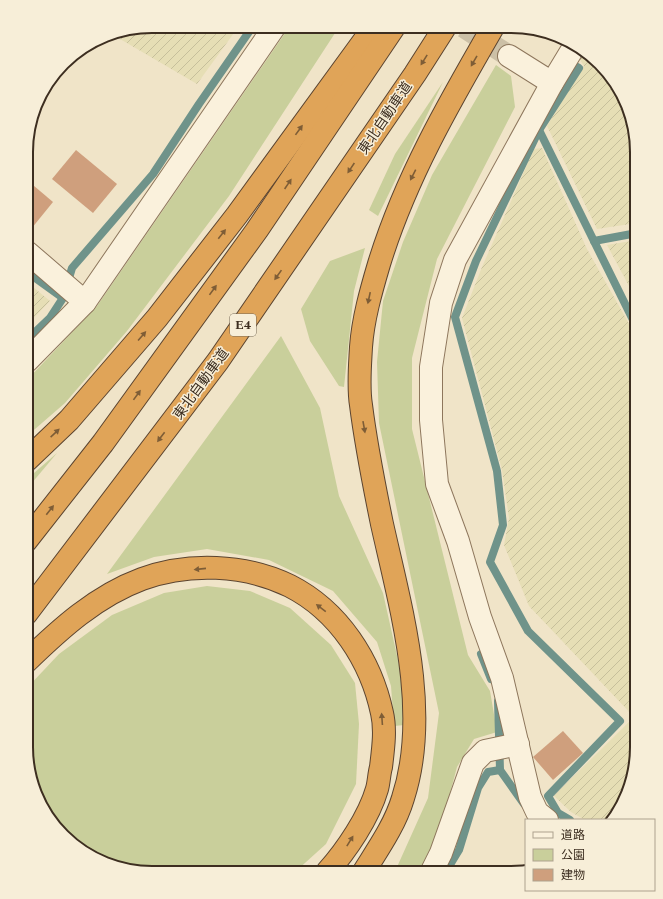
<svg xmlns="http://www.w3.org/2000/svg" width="663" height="899" font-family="Spectral,'Noto Sans JP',serif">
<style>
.farmland{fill:url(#farmland-furrows)}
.green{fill:#c9cf9b}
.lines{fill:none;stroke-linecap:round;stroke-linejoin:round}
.stream{stroke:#6f938a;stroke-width:8}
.building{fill:#cf9f7d}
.minor-tunnel{stroke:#ccc0a6;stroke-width:22;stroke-dasharray:22 11;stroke-linecap:butt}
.minor-casing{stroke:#8d765c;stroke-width:24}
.highway-casing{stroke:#5b4430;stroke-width:24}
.minor{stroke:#faf1dc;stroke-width:22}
.highway{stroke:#e0a458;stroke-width:22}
.oneway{fill:#7e5d36}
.labels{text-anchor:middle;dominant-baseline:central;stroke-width:3;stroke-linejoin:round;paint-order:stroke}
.shield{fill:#f7eed8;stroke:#756857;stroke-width:1}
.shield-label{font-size:13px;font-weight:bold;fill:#3d2e20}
.street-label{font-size:14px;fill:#3d2e20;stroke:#f7eed8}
.rim{fill:none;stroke:#3d2e20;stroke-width:2}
</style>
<defs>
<pattern id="farmland-furrows" width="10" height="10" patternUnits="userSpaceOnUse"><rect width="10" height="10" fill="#e6deb5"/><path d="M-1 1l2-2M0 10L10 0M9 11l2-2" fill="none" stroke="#c6bf9b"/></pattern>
</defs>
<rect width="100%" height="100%" fill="#f0e4c8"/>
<g class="farmland">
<polygon points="152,26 239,26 197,84 120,39 126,30"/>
<polygon points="581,48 624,96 637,152 637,223 597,229 547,126 584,66 577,55"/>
<polygon points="542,148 587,249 637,338 637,755 616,817 612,820 585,820 571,812 554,796 634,717 529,606 504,545 509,518 502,470 462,318 482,267 534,149"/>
<polygon points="637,240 637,301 607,245"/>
<polygon points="27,282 50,301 27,325"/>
</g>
<g class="green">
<polygon points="290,26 339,27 229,196 127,331 65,403 27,436 27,380 97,306"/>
<polygon points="496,65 511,76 515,107 437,259 412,358 412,429 468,655 490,691 497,732 474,739 457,767 440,831 420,873 392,873 397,867 428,798 439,713 379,423 377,362 383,301 403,242 432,175"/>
<polygon points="443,82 378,216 369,210 395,154"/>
<polygon points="365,248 354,291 344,387 339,386 310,341 301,309 330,261"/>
<polygon points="281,336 320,408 339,496 383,593 404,687 405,725 394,726 391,686 377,642 333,591 269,560 207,549 154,557 107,574"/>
<polygon points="57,453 26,490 26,480"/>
<polygon points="207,586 250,591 290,608 331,645 355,683 359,724 356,784 326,844 295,872 136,872 82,852 39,803 26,747 26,689 59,654 112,615 164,593"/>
</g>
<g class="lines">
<g class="stream">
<polyline points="539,130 637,328"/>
<polyline points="594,241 637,233"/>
<polyline points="27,272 63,298"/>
<polyline points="27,340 50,318 63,298 72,268 153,174 199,104 253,26"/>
<polyline points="481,654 491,679"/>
<polyline points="498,701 500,770 524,804"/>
<polyline points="570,820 558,813 548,796 620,721 528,631 490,562 503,525 497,471 455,317 476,261 539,130 579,68 570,63"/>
<polyline points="445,873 459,850 478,788 488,772 500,770"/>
</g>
</g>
<g class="building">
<polygon points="76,150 117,184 93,213 52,179"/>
<polygon points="27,180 53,202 27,234"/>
<polygon points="563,731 583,753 553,780 533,757"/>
</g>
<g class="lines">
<polyline class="minor-tunnel" points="464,27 509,56"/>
<defs>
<g id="minor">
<polyline points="509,56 552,83"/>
<polyline points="27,252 85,302"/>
<polyline points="27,361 85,302 275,26"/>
<polyline points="547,820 537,812 530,797 502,678 480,617 458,541 437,484 431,420 431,367 441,303 455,260 552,83 575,45"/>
<polyline points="431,873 441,853 473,763 485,751 518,744"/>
</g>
<g id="highway">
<polyline points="27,460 69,420 157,318 237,215 374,27"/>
<polyline points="26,541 103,443 257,230 394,27"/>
<polyline points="26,614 218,361 415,74 445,27"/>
<path d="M26,662C60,629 96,596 142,579C188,562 245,564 290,586C339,611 371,661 382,713C386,730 383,750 381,767C379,774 379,782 377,789C369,817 346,851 327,872"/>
<path d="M363,873C378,849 395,825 403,798C431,712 401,609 382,524C374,485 366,445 361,405C358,387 360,366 361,347C363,319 371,291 379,264C405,179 449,103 493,27"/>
</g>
</defs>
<use href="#minor" class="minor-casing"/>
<use href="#highway" class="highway-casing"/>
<use href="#minor" class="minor"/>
<use href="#highway" class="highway"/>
</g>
<defs><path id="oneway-solid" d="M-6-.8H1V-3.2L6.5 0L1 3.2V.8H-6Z"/></defs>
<g class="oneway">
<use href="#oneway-solid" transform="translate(424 60) rotate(122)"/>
<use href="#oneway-solid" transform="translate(474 61) rotate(120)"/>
<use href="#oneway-solid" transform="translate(299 130) rotate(-54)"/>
<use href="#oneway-solid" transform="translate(351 168) rotate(124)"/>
<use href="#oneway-solid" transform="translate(413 175) rotate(117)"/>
<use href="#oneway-solid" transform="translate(288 184) rotate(-56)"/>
<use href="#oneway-solid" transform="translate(222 234) rotate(-52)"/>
<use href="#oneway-solid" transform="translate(278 275) rotate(125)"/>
<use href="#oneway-solid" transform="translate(213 290) rotate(-54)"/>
<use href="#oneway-solid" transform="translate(369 298) rotate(102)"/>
<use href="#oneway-solid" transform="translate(142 336) rotate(-49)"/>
<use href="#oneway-solid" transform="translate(137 395) rotate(-54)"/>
<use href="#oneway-solid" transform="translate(364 427) rotate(80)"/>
<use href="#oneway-solid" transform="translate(55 433) rotate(-43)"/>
<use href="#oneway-solid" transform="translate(161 437) rotate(127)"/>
<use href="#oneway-solid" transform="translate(50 510) rotate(-52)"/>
<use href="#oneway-solid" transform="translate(200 569) rotate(174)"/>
<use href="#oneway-solid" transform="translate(321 608) rotate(-143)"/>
<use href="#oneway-solid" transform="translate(382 719) rotate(-94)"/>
<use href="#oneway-solid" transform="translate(350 841) rotate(-58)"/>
</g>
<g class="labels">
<rect class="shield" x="230" y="314" width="26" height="22" rx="3"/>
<g class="shield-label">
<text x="243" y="325">E4</text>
</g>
<g class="street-label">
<text transform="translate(385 118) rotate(-56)">東北自動車道</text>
<text transform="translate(201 384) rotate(-54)">東北自動車道</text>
</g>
</g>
<path d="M0 0H663V899H0ZM152 33H511A119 119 0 0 1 630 152V747A119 119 0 0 1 511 866H152A119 119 0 0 1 33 747V152A119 119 0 0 1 152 33Z" fill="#f7eed8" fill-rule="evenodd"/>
<path class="rim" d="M152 33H511A119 119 0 0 1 630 152V747A119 119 0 0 1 511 866H152A119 119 0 0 1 33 747V152A119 119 0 0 1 152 33Z"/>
<rect x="525" y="819" width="130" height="72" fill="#f7eed8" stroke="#ada18e"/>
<rect x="533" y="832" width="20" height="6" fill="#faf1dc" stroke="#ada18e"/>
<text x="561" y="839" font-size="12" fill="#3d2e20">道路</text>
<rect x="533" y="849" width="20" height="12" fill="#c9cf9b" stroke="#ada18e"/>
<text x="561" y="859" font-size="12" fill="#3d2e20">公園</text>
<rect x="533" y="869" width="20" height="12" fill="#cf9f7d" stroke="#ada18e"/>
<text x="561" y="879" font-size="12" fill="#3d2e20">建物</text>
</svg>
